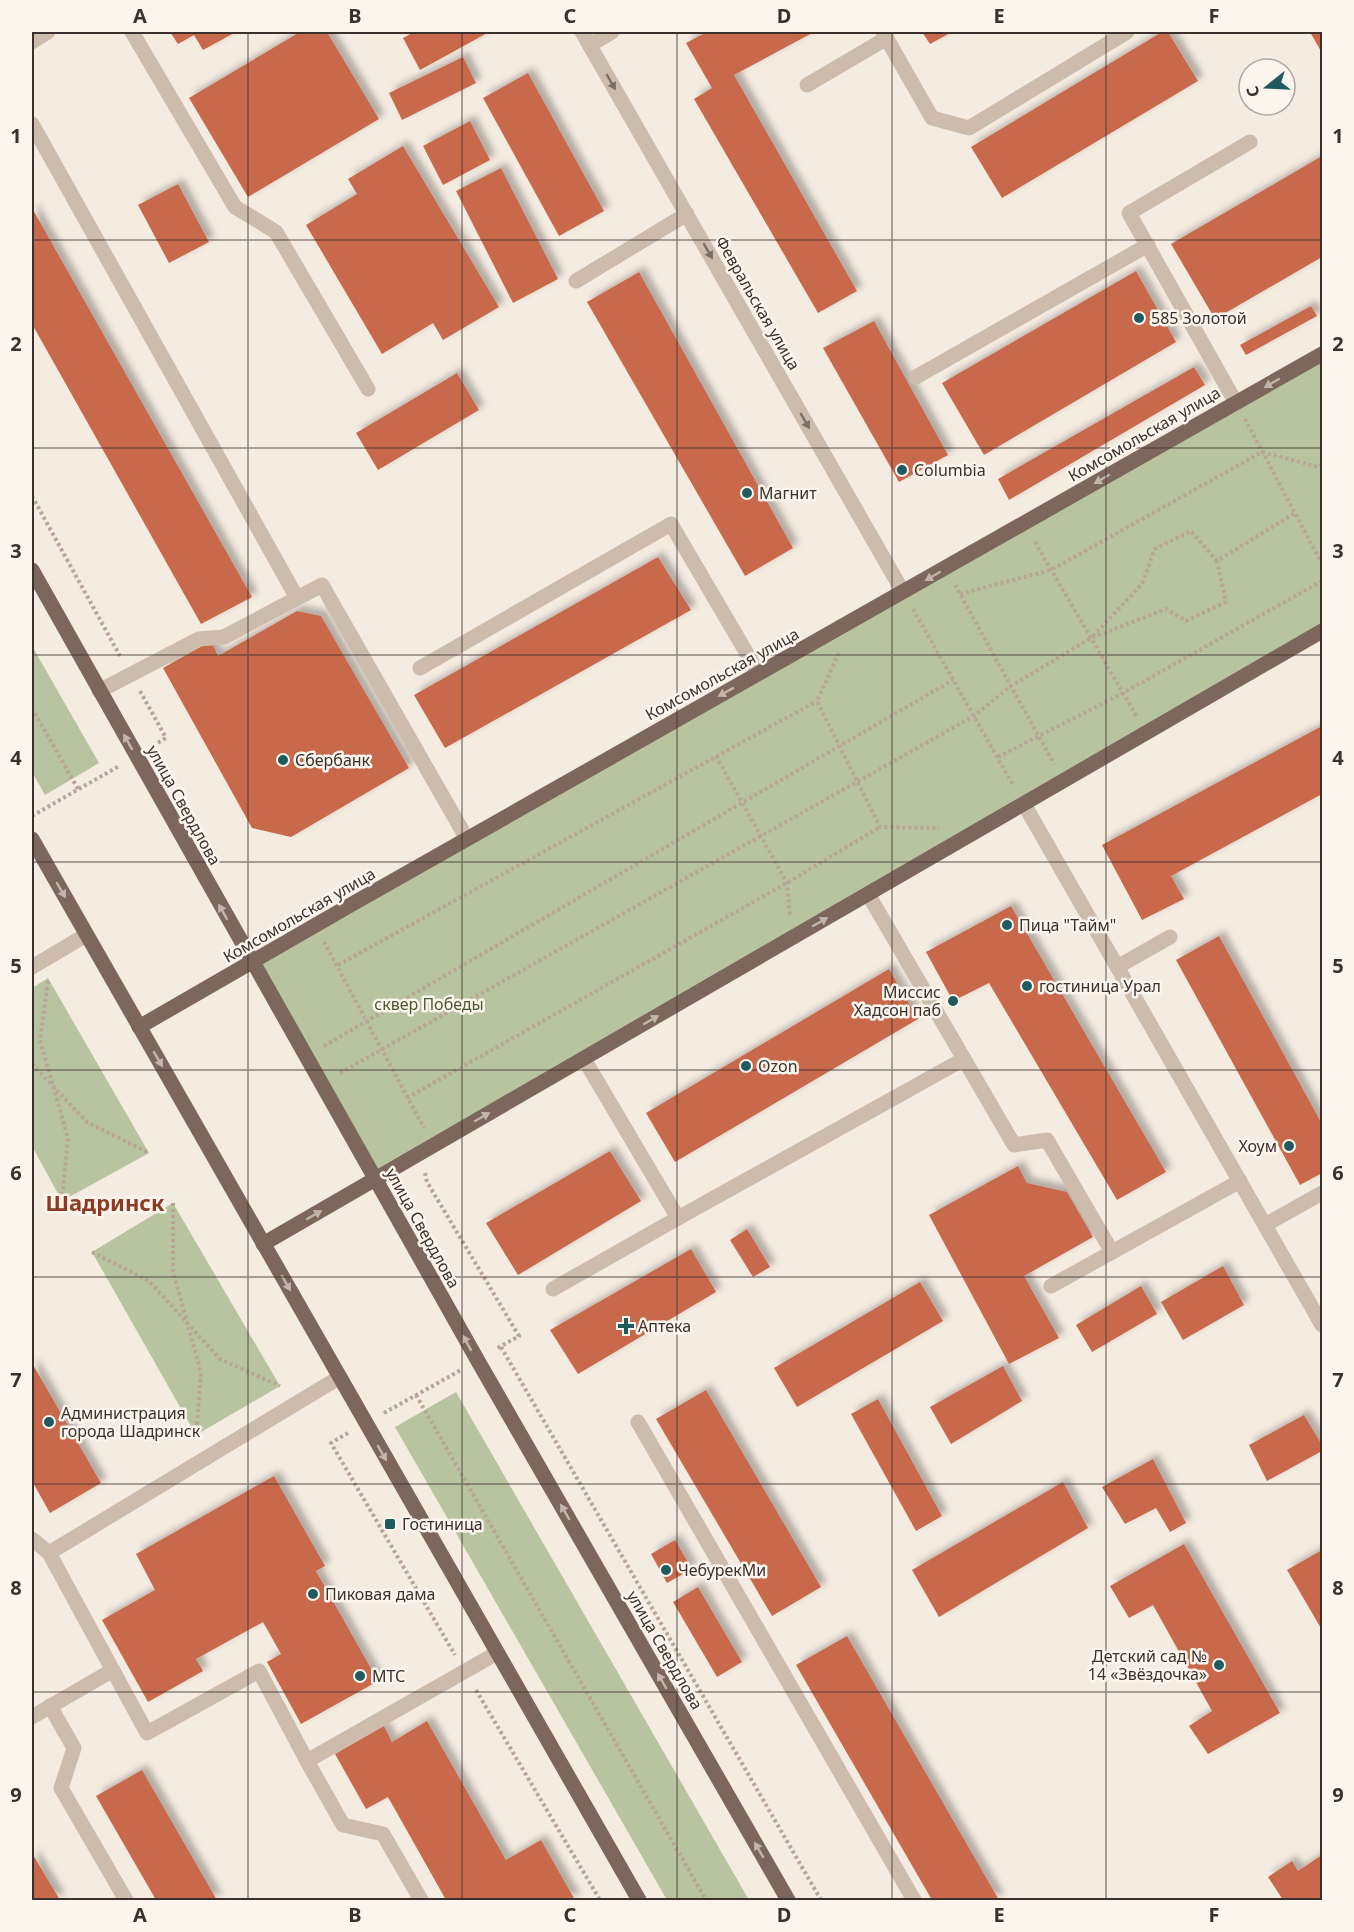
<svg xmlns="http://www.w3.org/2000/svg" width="1354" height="1932" font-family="'Noto Sans',sans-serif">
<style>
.green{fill:#b8c4a0}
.building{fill:#c8694b;filter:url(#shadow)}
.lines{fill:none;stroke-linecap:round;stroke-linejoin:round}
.path{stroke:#b9a596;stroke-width:4;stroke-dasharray:3 3;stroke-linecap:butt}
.minor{stroke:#cdbbac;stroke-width:15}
.major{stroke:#7d675c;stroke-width:15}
.oneway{fill:#7d6f65}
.oneway2{fill:#c2b5ac}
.grid{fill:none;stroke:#3b302b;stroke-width:1.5;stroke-opacity:0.55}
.poi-dot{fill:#1f5a5e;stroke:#fbf5ee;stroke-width:2}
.labels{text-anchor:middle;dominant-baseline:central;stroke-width:5;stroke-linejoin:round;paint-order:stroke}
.street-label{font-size:16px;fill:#3b302b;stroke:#fbf5ee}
.poi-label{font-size:16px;fill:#3b302b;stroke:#fbf5ee;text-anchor:start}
.park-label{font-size:16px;fill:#4a5a2e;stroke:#fbf5ee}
.district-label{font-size:22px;font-weight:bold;fill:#8c3b22;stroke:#fbf5ee}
.neatline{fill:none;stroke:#3b302b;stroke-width:2}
.grid-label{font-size:20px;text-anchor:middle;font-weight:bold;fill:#3b302b}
</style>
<defs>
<filter id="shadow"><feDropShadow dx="5.5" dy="-5.5" stdDeviation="3" flood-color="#0004"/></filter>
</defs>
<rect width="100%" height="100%" fill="#f4ebe1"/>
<g class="green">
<polygon points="1322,354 1322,631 375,1179 252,963"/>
<polygon points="32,646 99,763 45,795 32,772"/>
<polygon points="48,978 149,1153 62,1201 32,1146 32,988"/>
<polygon points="173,1203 280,1386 196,1435 92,1252"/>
<polygon points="456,1392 749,1900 667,1900 395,1427"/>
</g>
<g class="building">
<polygon points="170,32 236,32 203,50 194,35 178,44"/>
<polygon points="300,32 327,32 379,119 248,197 189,98"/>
<polygon points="414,32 489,32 420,70 403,38"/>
<polygon points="707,32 814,32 734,75 857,291 818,313 694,99 712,88 686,43"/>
<polygon points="922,32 952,32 930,44"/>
<polygon points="1162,32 1168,32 1198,81 1002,198 971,147"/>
<polygon points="1310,32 1322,32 1322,53"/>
<polygon points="463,57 476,83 402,120 389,93"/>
<polygon points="528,73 604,211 559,236 483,98"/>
<polygon points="470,121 490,160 443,185 423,146"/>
<polygon points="403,146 499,307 443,340 433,323 382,354 306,225 357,194 348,179"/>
<polygon points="1322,156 1322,257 1215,319 1171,244"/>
<polygon points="501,168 558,279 513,303 456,191"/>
<polygon points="178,184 209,242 169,263 138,205"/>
<polygon points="32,208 252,597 201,624 32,324"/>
<polygon points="1136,271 1176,342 984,455 942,383"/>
<polygon points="639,272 793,548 745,576 587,302"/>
<polygon points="1311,306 1317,316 1246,355 1240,345"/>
<polygon points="874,321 948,455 899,482 823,348"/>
<polygon points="1194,367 1205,385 1009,500 998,479"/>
<polygon points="457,373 479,410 378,470 356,433"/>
<polygon points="658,557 691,610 445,748 414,695"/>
<polygon points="297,611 321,616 409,768 291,837 252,828 163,668 211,641 218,656"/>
<polygon points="1322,726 1322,794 1171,876 1184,899 1142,920 1102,845"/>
<polygon points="1011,906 1166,1172 1117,1200 989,983 953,1001 926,952"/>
<polygon points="1219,936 1322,1124 1322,1173 1300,1185 1176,960"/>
<polygon points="889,969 918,1019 675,1162 646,1113"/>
<polygon points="610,1151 641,1201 518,1275 486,1223"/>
<polygon points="1018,1166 1027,1183 1067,1192 1093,1237 1024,1276 1059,1338 1009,1364 929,1215"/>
<polygon points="747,1229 770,1267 753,1277 730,1240"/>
<polygon points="691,1249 716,1292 578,1374 550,1330"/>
<polygon points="1223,1266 1244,1305 1183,1340 1161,1302"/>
<polygon points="920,1282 943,1321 797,1407 774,1368"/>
<polygon points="1141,1286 1157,1314 1092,1352 1076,1325"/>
<polygon points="32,1363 101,1483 50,1513 32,1481"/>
<polygon points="1003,1366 1022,1401 951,1444 930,1407"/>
<polygon points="706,1390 821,1587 772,1616 656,1419"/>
<polygon points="878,1399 942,1516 916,1531 851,1414"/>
<polygon points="1304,1415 1322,1445 1322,1451 1267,1481 1249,1445"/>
<polygon points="1153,1459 1186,1523 1170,1532 1156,1508 1125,1524 1102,1487"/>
<polygon points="274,1476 325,1566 316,1571 378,1681 301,1724 267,1662 281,1654 263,1622 196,1659 203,1671 148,1702 102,1620 155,1590 136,1554"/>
<polygon points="1063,1482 1088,1528 939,1617 912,1570"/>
<polygon points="675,1540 692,1569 667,1583 651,1554"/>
<polygon points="1184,1544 1280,1713 1208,1754 1189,1726 1212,1711 1153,1605 1129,1618 1110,1586"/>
<polygon points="1322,1550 1322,1630 1287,1570"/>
<polygon points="698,1587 742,1662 717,1677 673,1602"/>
<polygon points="847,1636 999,1900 932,1900 796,1665"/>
<polygon points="427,1721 506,1860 541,1840 575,1900 446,1900 388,1797 366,1809 335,1754 384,1726 392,1742"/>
<polygon points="142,1770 217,1900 156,1900 96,1796"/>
<polygon points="32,1853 60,1900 32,1900"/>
<polygon points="1322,1855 1322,1900 1283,1900 1268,1877 1292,1861 1298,1871"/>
</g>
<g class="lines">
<g class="path">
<polyline points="1245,419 1322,564"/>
<polyline points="32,496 120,656"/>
<polyline points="1035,542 1137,717"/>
<polyline points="955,585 1054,764"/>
<polyline points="960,594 1051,570 1262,452 1318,467 1322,464"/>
<polyline points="913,609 1013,785"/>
<polyline points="1093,636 1142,584 1155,549 1191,531 1217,561"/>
<polyline points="839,653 817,701 880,827 939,828"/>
<polyline points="140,691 166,738 154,745"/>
<polyline points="32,708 78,789"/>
<polyline points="716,756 787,883 790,916"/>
<polyline points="998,757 1123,693 1322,581"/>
<polyline points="32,816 119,766"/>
<polyline points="324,942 424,1128"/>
<polyline points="338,965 817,701"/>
<polyline points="48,981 40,1040 68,1138 62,1201"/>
<polyline points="324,1046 953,680"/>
<polyline points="32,1064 87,1122 149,1153"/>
<polyline points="340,1073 974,716 1011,686 1091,638 1166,609 1186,621 1226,602 1217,561 1295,513"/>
<polyline points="407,1098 787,883 880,827"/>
<polyline points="425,1173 427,1182 519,1336 496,1349"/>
<polyline points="173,1203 173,1271 201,1373 196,1435"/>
<polyline points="92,1252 149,1281 220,1359 280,1386"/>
<polyline points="501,1347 821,1900"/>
<polyline points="416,1395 706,1900"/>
<polyline points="384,1413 461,1370"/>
<polyline points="348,1433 331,1443 455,1655"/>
<polyline points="476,1690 600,1900"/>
</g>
<g class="minor">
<polyline points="132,32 235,207 276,232 368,389"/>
<polyline points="582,32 903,592"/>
<polyline points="883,32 932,118 969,128 1127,32"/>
<polyline points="32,42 48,32"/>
<polyline points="590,45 612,32"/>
<polyline points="807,85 887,38"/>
<polyline points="32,124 297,598"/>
<polyline points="576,281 687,214"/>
<polyline points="916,377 1148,245"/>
<polyline points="1236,403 1129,213 1250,142"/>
<polyline points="420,668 671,524 759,674"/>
<polyline points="99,691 199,639 224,637 322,585 467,839"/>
<polyline points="1024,804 1322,1325"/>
<polyline points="868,894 1014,1145 1047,1140 1112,1252"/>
<polyline points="32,967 86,935"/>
<polyline points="1117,967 1170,937"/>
<polyline points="678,1218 964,1059"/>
<polyline points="1265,1225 1322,1193"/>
<polyline points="1051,1286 1240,1181"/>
<polyline points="553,1289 678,1218 584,1059"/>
<polyline points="638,1422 914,1900"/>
<polyline points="32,1539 49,1553 340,1377"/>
<polyline points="49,1553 147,1733 259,1671 307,1761"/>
<polyline points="50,1706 74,1748 61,1788 126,1900"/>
<polyline points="32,1717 113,1670"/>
<polyline points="421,1900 383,1834 343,1825 307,1761 497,1653"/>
</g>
<g class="major">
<polyline points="32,570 478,1361 788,1900"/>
<polyline points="32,839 639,1900"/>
<polyline points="139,1027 354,903 1322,354"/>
<polyline points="263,1244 1322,631"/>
</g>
</g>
<defs><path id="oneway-solid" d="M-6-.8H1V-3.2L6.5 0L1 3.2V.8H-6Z" transform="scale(1.5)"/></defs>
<g class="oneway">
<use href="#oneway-solid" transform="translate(611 82) rotate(60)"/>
<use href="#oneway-solid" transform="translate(708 251) rotate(60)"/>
<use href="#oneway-solid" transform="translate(805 421) rotate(60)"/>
</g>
<g class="oneway2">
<use href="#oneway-solid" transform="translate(1272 383) rotate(150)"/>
<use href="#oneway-solid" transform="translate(1102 479) rotate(150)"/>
<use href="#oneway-solid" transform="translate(933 576) rotate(150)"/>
<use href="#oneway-solid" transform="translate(726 692) rotate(151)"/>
<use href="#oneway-solid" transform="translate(128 742) rotate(-119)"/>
<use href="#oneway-solid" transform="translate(61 890) rotate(60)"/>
<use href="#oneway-solid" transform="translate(223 912) rotate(-119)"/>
<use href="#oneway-solid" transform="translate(820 922) rotate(-30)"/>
<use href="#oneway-solid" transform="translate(651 1020) rotate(-30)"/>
<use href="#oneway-solid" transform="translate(158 1059) rotate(60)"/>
<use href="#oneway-solid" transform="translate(482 1117) rotate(-30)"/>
<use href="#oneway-solid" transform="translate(314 1215) rotate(-30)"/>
<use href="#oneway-solid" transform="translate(286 1283) rotate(60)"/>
<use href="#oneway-solid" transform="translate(467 1343) rotate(-119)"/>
<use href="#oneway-solid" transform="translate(382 1453) rotate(60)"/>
<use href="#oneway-solid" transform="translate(565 1512) rotate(-120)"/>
<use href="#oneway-solid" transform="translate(662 1681) rotate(-120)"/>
<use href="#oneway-solid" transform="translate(759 1850) rotate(-120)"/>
</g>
<path class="grid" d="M248,32V1900M462,32V1900M677,32V1900M892,32V1900M1106,32V1900M32,240H1322M32,448H1322M32,655H1322M32,862H1322M32,1070H1322M32,1277H1322M32,1484H1322M32,1692H1322"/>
<g class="poi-dot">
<circle cx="1139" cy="318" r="6"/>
<circle cx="902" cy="470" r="6"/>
<circle cx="747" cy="493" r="6"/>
<circle cx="283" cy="760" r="6"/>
<circle cx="1007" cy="925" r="6"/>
<circle cx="1027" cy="986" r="6"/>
<circle cx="953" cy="1001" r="6"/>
<circle cx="746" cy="1066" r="6"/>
<circle cx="1289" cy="1146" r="6"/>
<path d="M623 1317h6v6h6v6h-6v6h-6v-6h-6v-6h6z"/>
<circle cx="49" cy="1422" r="6"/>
<rect x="384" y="1518" width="12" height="12" rx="3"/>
<circle cx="666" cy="1570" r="6"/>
<circle cx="313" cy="1594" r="6"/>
<circle cx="1219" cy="1665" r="6"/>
<circle cx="360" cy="1676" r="6"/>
</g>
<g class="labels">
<g class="street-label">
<text transform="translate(758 303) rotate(60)">Февральская улица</text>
<text transform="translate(1144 434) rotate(-30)">Комсомольская улица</text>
<text transform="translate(722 674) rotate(-29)">Комсомольская улица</text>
<text transform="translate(184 805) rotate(61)">улица Свердлова</text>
<text transform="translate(299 915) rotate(-30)">Комсомольская улица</text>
<text transform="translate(423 1228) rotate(61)">улица Свердлова</text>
<text transform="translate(665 1650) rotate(60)">улица Свердлова</text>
</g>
<g class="poi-label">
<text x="1151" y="318">585 Золотой</text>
<text x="914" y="470">Columbia</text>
<text x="759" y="493">Магнит</text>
<text x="295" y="760">Сбербанк</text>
<text x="1019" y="925">Пица "Тайм"</text>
<text x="1039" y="986">гостиница Урал</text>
<text x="941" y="992" text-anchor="end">Миссис<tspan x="941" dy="18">Хадсон паб</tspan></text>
<text x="758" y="1066">Ozon</text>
<text x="1277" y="1146" text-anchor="end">Хоум</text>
<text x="638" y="1326">Аптека</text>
<text x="61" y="1413">Администрация<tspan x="61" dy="18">города Шадринск</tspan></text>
<text x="402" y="1524">Гостиница</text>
<text x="678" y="1570">ЧебурекМи</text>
<text x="325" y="1594">Пиковая дама</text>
<text x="1207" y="1656" text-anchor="end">Детский сад №<tspan x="1207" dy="18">14 «Звёздочка»</tspan></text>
<text x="372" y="1676">МТС</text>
</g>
<g class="park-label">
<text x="429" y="1004">сквер Победы</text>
</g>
<g class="district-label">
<text x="105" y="1202">Шадринск</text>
</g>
</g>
<rect width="1354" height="1932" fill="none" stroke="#fbf5ee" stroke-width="66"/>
<g transform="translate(1267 87) rotate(252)"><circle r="28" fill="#fbf5ee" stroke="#aea6a0" stroke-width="1.5"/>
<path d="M0-4.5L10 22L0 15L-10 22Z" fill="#1f5a5e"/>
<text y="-9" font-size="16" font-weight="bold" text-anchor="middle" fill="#3b302b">С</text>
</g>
<rect x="33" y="33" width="1288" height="1866" class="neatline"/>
<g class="grid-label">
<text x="140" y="23">A</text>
<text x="355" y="23">B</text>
<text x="570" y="23">C</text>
<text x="784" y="23">D</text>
<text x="999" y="23">E</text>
<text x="1214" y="23">F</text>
<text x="16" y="143">1</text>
<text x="1338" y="143">1</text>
<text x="16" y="351">2</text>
<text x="1338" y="351">2</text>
<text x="16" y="558">3</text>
<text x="1338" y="558">3</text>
<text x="16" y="765">4</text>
<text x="1338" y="765">4</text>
<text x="16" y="973">5</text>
<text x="1338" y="973">5</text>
<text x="16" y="1180">6</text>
<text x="1338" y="1180">6</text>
<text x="16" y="1387">7</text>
<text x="1338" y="1387">7</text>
<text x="16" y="1595">8</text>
<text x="1338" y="1595">8</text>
<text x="16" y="1802">9</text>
<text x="1338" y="1802">9</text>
<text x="140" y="1922">A</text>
<text x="355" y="1922">B</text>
<text x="570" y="1922">C</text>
<text x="784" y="1922">D</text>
<text x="999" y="1922">E</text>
<text x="1214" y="1922">F</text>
</g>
</svg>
